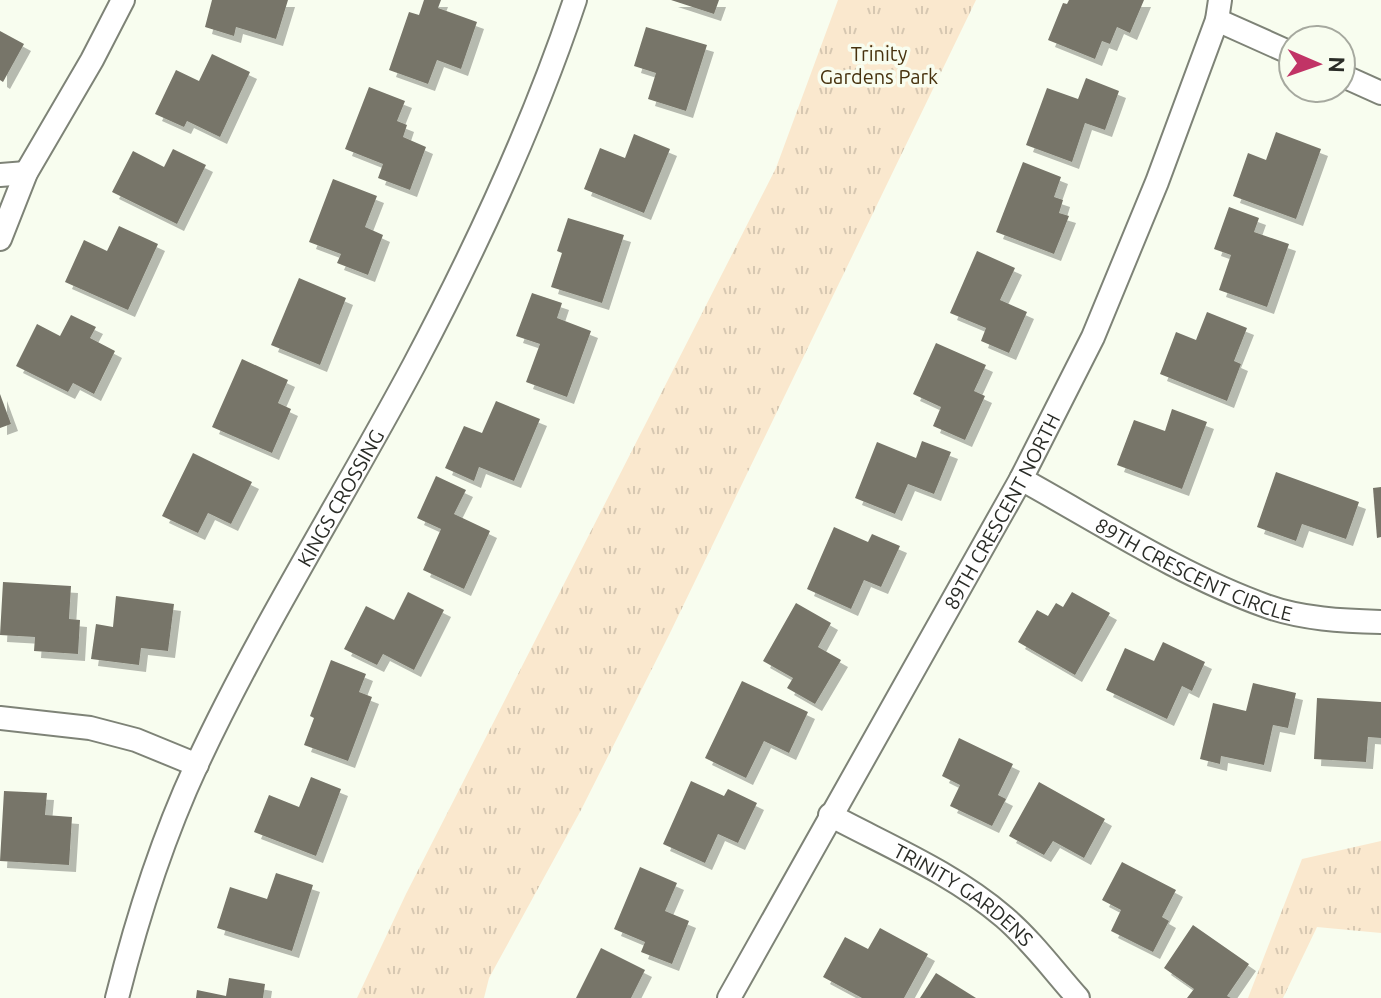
<svg xmlns="http://www.w3.org/2000/svg" width="1381" height="998" font-family="Ubuntu,sans-serif">
<style>
.park{fill:url(#park-tufts)}
.building{fill:#777569;filter:url(#shadow)}
.lines{fill:none;stroke-linecap:round;stroke-linejoin:round}
.street-casing{stroke:#7e8377;stroke-width:26}
.street{stroke:#fff;stroke-width:22}
.labels{text-anchor:middle;dominant-baseline:central;stroke-width:7;stroke-linejoin:round;paint-order:stroke}
.park-label{font-size:20px;fill:#47320e;stroke:#f8fdef}
.street-label{font-size:20px;fill:#2a2c27;stroke:#f8fdef}
</style>
<defs>
<pattern id="park-tufts" width="24" height="20" patternUnits="userSpaceOnUse" patternTransform="scale(2)"><rect width="24" height="20" fill="#fae8ce"/><path d="M3 7l-1-3M5 7V3M7 7l1-3M15 17l-1-3M17 17v-4M19 17l1-3" fill="none" stroke="#d6c7b1"/></pattern>
<filter id="shadow"><feDropShadow dx="7" dy="7" stdDeviation="0" flood-color="#0004"/></filter>
</defs>
<rect width="100%" height="100%" fill="#f8fdef"/>
<g class="park">
<polygon points="838,0 976,0 669,635 581,810 489,978 484,998 357,998 406,894 776,168"/>
<polygon points="1381,841 1381,933 1317,927 1283,998 1248,998 1302,859"/>
</g>
<g class="building">
<polygon points="212,0 288,0 276,39 236,27 234,36 205,27"/>
<polygon points="424,0 441,0 438,8 477,22 461,69 437,60 428,84 389,70 409,12 419,15"/>
<polygon points="671,0 719,0 714,14"/>
<polygon points="1069,0 1144,0 1130,33 1117,27 1110,44 1102,41 1095,59 1048,40 1063,3 1067,4"/>
<polygon points="646,27 707,45 686,111 648,99 656,73 634,66"/>
<polygon points="0,31 24,44 3,82 0,80"/>
<polygon points="212,54 250,72 220,137 187,121 184,127 155,114 176,70 199,81"/>
<polygon points="1086,78 1119,91 1105,130 1085,123 1072,162 1026,145 1047,88 1078,99"/>
<polygon points="369,87 405,101 397,121 407,125 403,137 426,147 410,190 378,178 383,164 345,149"/>
<polygon points="1276,132 1321,149 1296,219 1233,196 1248,153 1266,160"/>
<polygon points="634,134 670,149 644,213 584,189 600,148 625,158"/>
<polygon points="173,149 206,165 177,224 112,192 133,151 164,167"/>
<polygon points="1023,162 1061,177 1054,197 1063,200 1059,213 1069,216 1054,254 996,232"/>
<polygon points="333,179 377,196 365,227 383,235 368,275 337,263 341,254 309,242"/>
<polygon points="1229,207 1259,218 1254,232 1289,244 1267,307 1219,290 1231,255 1214,249"/>
<polygon points="568,218 624,235 602,303 551,287 562,253 557,251"/>
<polygon points="119,226 158,244 128,310 65,282 84,240 107,251"/>
<polygon points="977,251 1015,268 1000,300 1027,312 1009,353 981,341 986,328 950,313"/>
<polygon points="299,278 346,298 320,365 271,345"/>
<polygon points="532,293 562,303 557,318 591,331 567,397 526,382 540,344 516,336"/>
<polygon points="1207,312 1247,328 1234,361 1241,364 1227,401 1160,374 1176,332 1196,340"/>
<polygon points="71,315 96,327 90,338 115,351 94,394 73,383 68,392 16,366 37,324 60,336"/>
<polygon points="936,343 986,365 974,391 985,396 965,440 933,426 941,407 913,394"/>
<polygon points="242,359 288,380 278,403 291,409 272,453 212,427"/>
<polygon points="0,394 11,424 0,428"/>
<polygon points="496,401 540,419 514,481 479,467 474,481 445,468 464,426 482,433"/>
<polygon points="1172,409 1207,422 1182,489 1117,465 1134,420 1165,431"/>
<polygon points="922,441 951,452 934,494 908,484 895,514 855,498 877,442 916,458"/>
<polygon points="193,453 252,482 231,524 208,513 198,533 162,516"/>
<polygon points="1276,472 1359,502 1346,539 1302,524 1296,541 1257,527"/>
<polygon points="436,476 466,490 454,514 490,531 464,589 423,570 441,529 417,518"/>
<polygon points="1381,487 1381,537 1377,538 1373,488"/>
<polygon points="834,527 868,542 872,534 900,546 881,587 864,580 851,609 807,589"/>
<polygon points="3,582 71,586 69,619 80,620 78,654 34,651 35,637 0,635"/>
<polygon points="408,592 444,610 414,670 383,654 377,665 344,649 366,606 394,620"/>
<polygon points="1072,592 1110,613 1075,675 1018,642 1037,610 1048,616 1056,603 1063,607"/>
<polygon points="116,596 174,604 168,651 141,648 139,665 91,659 96,624 113,627"/>
<polygon points="796,603 831,623 818,647 841,660 815,704 787,688 793,678 763,661"/>
<polygon points="1163,642 1205,662 1192,691 1182,686 1167,719 1106,690 1125,648 1154,661"/>
<polygon points="331,660 366,674 359,692 372,697 348,761 304,745 314,718 310,716"/>
<polygon points="742,681 808,712 789,753 764,741 746,778 705,758"/>
<polygon points="1253,683 1296,693 1288,728 1273,725 1264,765 1221,756 1220,764 1200,759 1213,703 1246,711"/>
<polygon points="1317,698 1381,702 1381,738 1368,737 1366,762 1314,759"/>
<polygon points="959,738 1013,764 998,795 1006,799 992,826 950,806 960,785 942,776"/>
<polygon points="311,777 341,789 316,856 254,832 269,795 299,807"/>
<polygon points="691,781 724,796 728,789 757,803 738,843 718,834 705,863 663,844"/>
<polygon points="1039,782 1105,819 1084,858 1053,841 1044,855 1009,836"/>
<polygon points="4,791 47,793 45,815 72,817 69,865 0,861"/>
<polygon points="1122,862 1176,890 1162,917 1169,921 1153,952 1111,931 1121,910 1102,900"/>
<polygon points="640,867 677,883 665,911 689,921 672,964 641,952 645,942 614,929"/>
<polygon points="276,873 313,885 292,951 217,928 230,887 267,899"/>
<polygon points="1193,925 1249,964 1227,996 1231,998 1187,998 1194,989 1164,968"/>
<polygon points="880,928 928,954 904,998 862,998 823,977 845,937 868,949"/>
<polygon points="601,948 645,970 631,998 576,998"/>
<polygon points="936,973 976,998 920,998"/>
<polygon points="229,978 265,984 263,998 196,998 197,990 226,996"/>
</g>
<g class="lines">
<defs>
<g id="street">
<polyline points="1217,20 1293,54"/>
<polyline points="1341,75 1381,93"/>
<polyline points="0,175 26,173"/>
<polyline points="0,239 26,173 92,60 123,0"/>
<path id="s1" d="M1021,479C1099,522 1182,576 1266,606C1302,619 1343,621 1381,622"/>
<polyline points="0,718 90,728 136,740 197,765"/>
<path id="s2" d="M830,815C888,846 953,873 1004,917C1032,941 1053,970 1078,998"/>
<path id="s3" d="M117,998C137,918 162,839 197,764C261,627 343,498 414,365C476,248 533,126 575,0"/>
<path id="s4" d="M729,998L1021,479L1093,337L1157,182L1217,20L1220,0"/>
</g>
</defs>
<use href="#street" class="street-casing"/>
<use href="#street" class="street"/>
</g>
<g class="labels">
<g class="park-label">
<text x="879" y="53">Trinity<tspan x="879" dy="23">Gardens Park</tspan></text>
</g>
<g class="street-label">
<text stroke="none"><textPath href="#s3" startOffset="550">KINGS CROSSING</textPath></text>
<text stroke="none"><textPath href="#s4" startOffset="558">89TH CRESCENT NORTH</textPath></text>
<text stroke="none"><textPath href="#s1" startOffset="196">89TH CRESCENT CIRCLE</textPath></text>
<text stroke="none"><textPath href="#s2" startOffset="156">TRINITY GARDENS</textPath></text>
</g>
</g>
<g transform="translate(1317 64) rotate(92)"><circle r="38" fill="#f8fdef" stroke="#a6a99f" stroke-width="2"/>
<path d="M0-6L14 30L0 20L-14 30Z" fill="#c13466"/>
<text y="-12" font-size="22" font-weight="bold" text-anchor="middle" fill="#2a2c27">N</text>
</g>
</svg>
